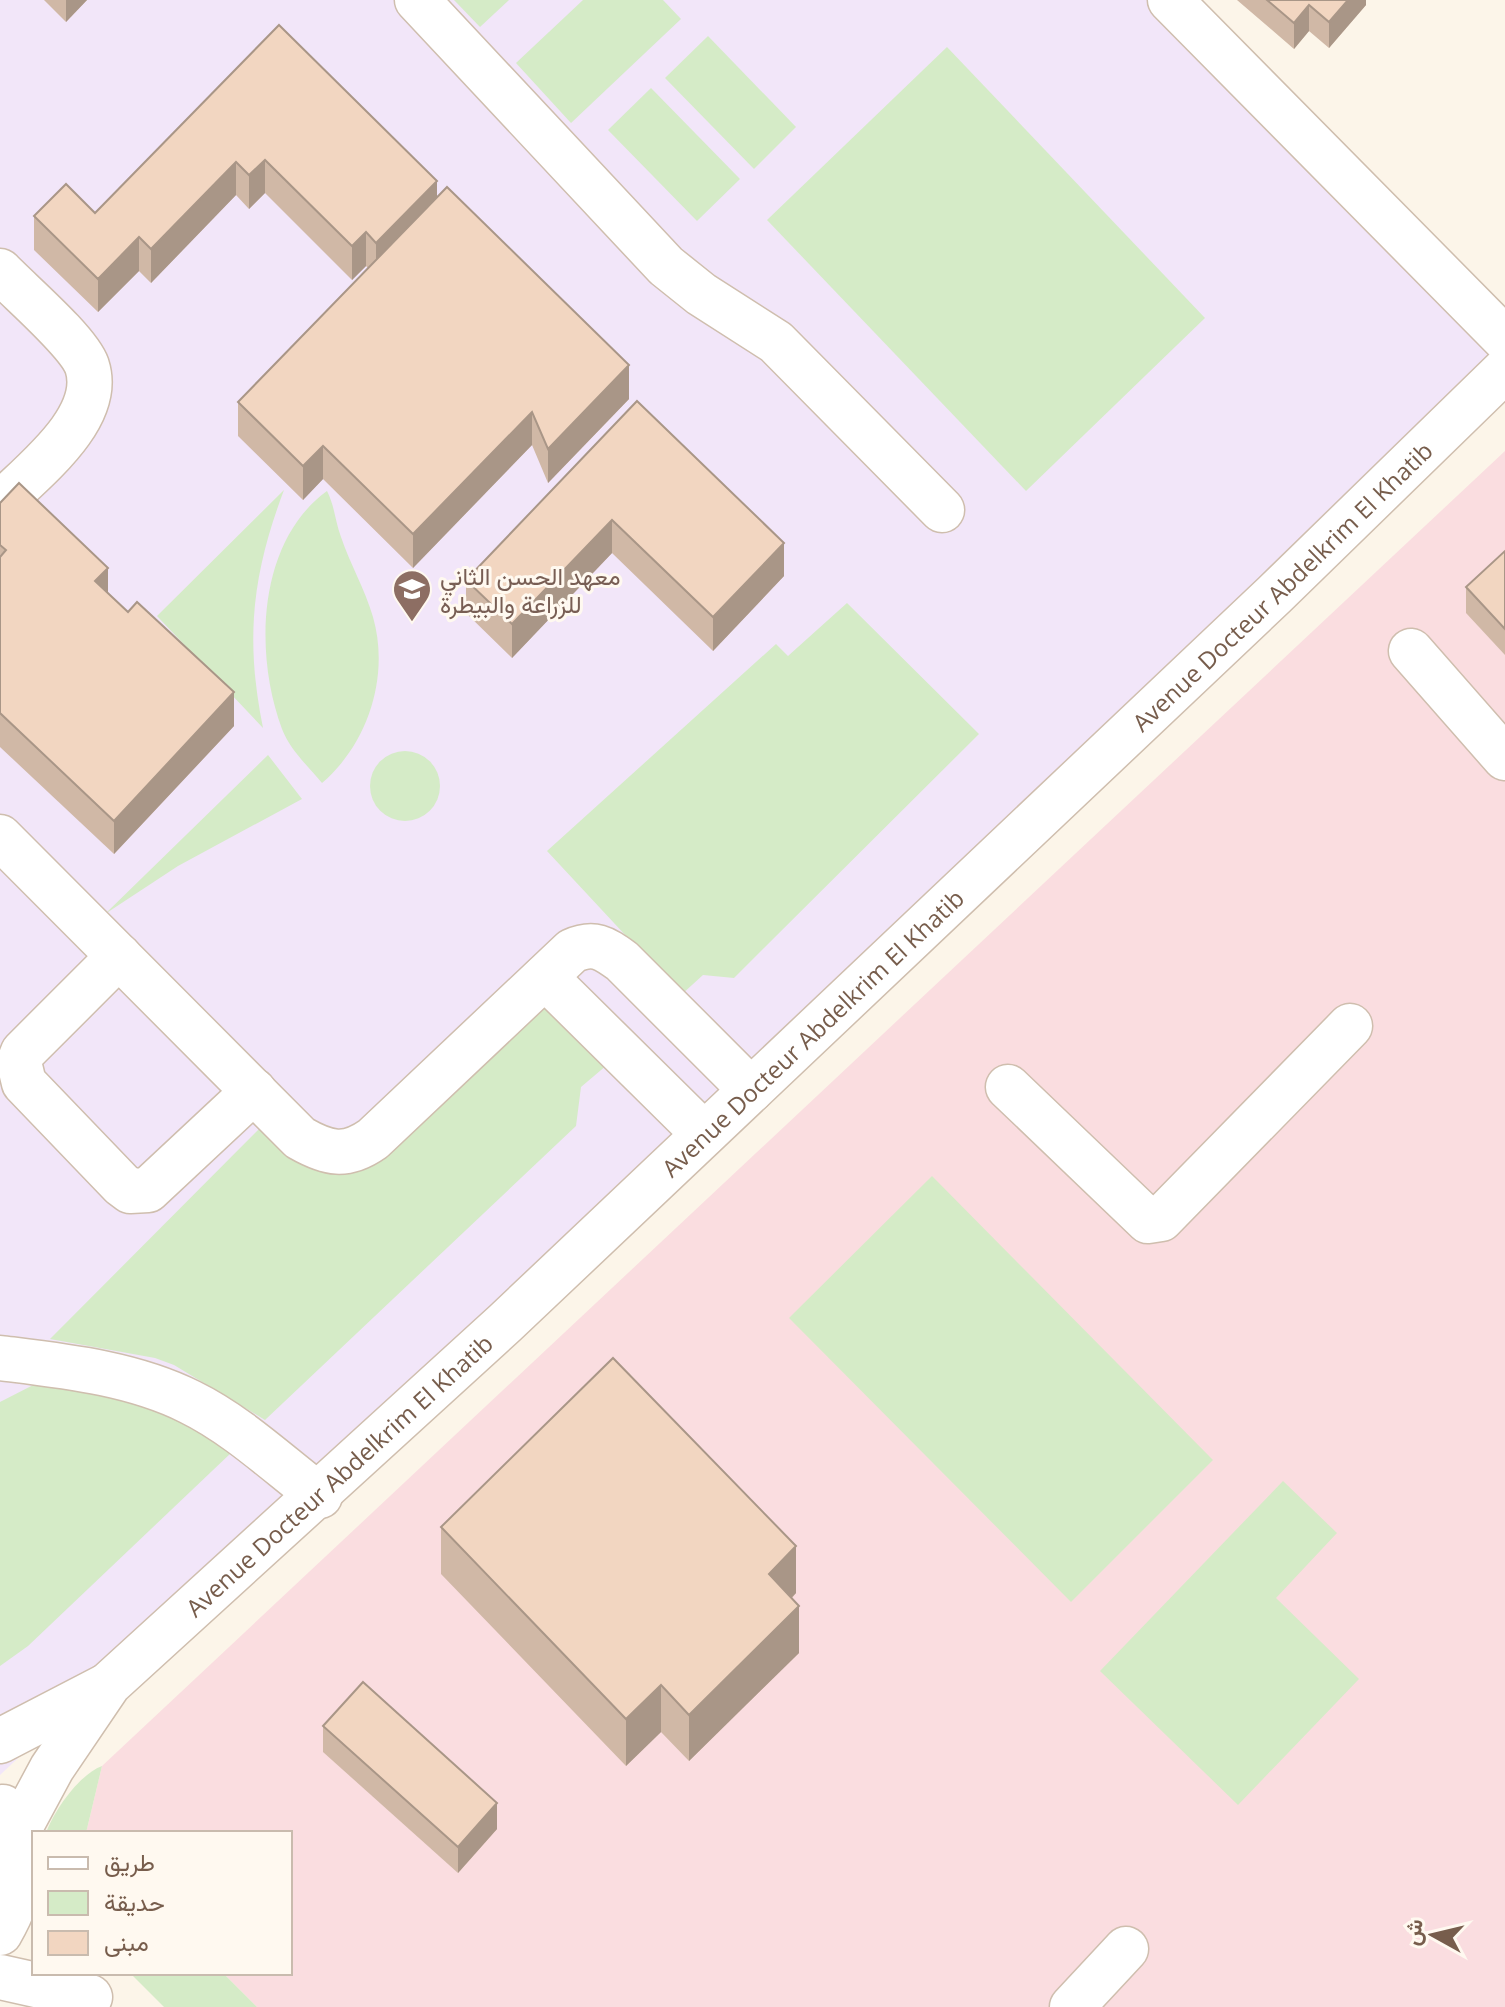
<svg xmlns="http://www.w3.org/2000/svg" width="1505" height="2007" font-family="'Open Sans',Vazirmatn,sans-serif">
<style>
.education{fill:#f2e6f9}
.medical{fill:#fadde0}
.green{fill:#d5ebc7}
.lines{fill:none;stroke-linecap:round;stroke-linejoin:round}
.minor-casing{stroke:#cfbeae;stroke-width:47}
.minor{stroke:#fff;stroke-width:44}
.wall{fill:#d0b8a6}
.shaded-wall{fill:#a99687}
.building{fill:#f2d6c1;stroke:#a99687;stroke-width:2}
.labels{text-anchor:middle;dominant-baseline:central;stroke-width:6;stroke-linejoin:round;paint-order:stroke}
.education-label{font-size:24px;fill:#785e54;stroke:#fff9f0;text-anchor:start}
.street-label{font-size:24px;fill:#775d4c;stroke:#fff9f0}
</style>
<rect width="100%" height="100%" fill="#fcf5e9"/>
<polygon class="education" points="0,0 1158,0 1505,369 0,1775"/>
<polygon class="medical" points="1505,451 1505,2007 257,2007 223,1973 290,1973 290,1833 86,1833 102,1766"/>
<g class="green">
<polygon points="454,0 509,0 480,27"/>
<polygon points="583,0 663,0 681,19 571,123 516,63"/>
<polygon points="708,36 796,127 754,169 665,78"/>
<polygon points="947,47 1205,318 1026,491 767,220"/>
<polygon points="651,88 740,179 697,221 608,130"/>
<path d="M284,490C252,575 245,639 263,728L157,616Z"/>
<path d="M327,491C335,507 335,521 341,537C350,564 365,589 373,617C390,676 368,744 322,783C308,766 290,750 282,729C254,654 257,542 327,491Z"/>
<polygon points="847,603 979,734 734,978 703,975 681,995 547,851 776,644 788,656"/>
<circle cx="405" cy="786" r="35"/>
<polygon points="268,755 302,799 178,866 105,914"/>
<polygon points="538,1005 550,1009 607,1065 581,1087 576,1126 265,1420 174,1365 155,1358 50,1339 266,1122 309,1164"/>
<polygon points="932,1176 1213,1460 1071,1602 789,1318"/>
<polygon points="41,1381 168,1403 232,1452 28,1646 0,1666 0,1402"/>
<polygon points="1283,1481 1337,1533 1276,1598 1359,1679 1238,1805 1100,1671"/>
<path d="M102,1766L86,1833H46C54,1810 80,1774 102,1766Z"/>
<polygon points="130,1973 223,1973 257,2007 164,2007"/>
</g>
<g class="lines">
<defs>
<g id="minor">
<polyline points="417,0 666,266 701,294 776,342 942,510"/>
<polyline points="1170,0 1505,339"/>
<path d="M0,271C20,292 78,341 87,366C104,418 32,472 0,504"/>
<polyline points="1411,651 1505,758"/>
<path d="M0,837L300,1138C328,1154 346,1158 373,1139L572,951C594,941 604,948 622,961L751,1090"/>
<polyline points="119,956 23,1052 19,1062 24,1083 122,1185 130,1191 148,1190 254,1091"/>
<polyline points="545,977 704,1134"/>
<polyline points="1008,1087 1148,1221 1161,1219 1350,1026"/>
<path d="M0,1358C64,1366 132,1373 190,1402C237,1425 278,1464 320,1496"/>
<polyline points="0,1741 104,1687"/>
<path id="s1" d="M17,1833L52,1768L109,1684L505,1323L1275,594L1505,370"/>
<path d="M0,1933C27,1887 28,1855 3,1807"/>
<polyline points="0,1977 90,1997"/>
<polyline points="1072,2007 1126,1949"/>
</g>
</defs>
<use href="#minor" class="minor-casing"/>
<use href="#minor" class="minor"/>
</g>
<g class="wall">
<polygon points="44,0 87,0 66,22"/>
<polygon points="1237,0 1366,0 1366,5 1329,48 1309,31 1294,49"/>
<polygon points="279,25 437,197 629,399 548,483 532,445 413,568 323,479 303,500 238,436 238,402 368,268 366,266 352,280 265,193 249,209 236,195 151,283 139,271 98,312 34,250 34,216 95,213"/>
<polygon points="637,401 784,576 713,651 612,553 512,658 466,613 466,580"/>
<polygon points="0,503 108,593 234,726 114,854 0,747"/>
<polygon points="1505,551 1505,655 1466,613 1466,587"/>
<polygon points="441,1527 796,1593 792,1598 799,1653 689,1761 661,1732 626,1766 441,1574"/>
<polygon points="323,1726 497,1829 458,1873 323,1752"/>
</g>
<g class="shaded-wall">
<polygon points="66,0 87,0 66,22"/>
<polygon points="1348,0 1366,0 1366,5 1329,48 1329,22"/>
<polygon points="1309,5 1309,31 1294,49 1294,23"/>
<polygon points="265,160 265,193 249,209 249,175"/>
<polygon points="236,162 236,195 151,283 151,249"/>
<polygon points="437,181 437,215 376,277 376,243"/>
<polygon points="366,232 366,266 352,280 352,246"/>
<polygon points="139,237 139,271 98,312 98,279"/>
<polygon points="629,365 629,399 548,483 548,449"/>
<polygon points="532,412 532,445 413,568 413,534"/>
<polygon points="323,446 323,479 303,500 303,466"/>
<polygon points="612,520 612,553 512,658 512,624"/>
<polygon points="784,543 784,576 713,651 713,617"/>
<polygon points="108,568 108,601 95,581"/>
<polygon points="234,692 234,726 114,854 114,821"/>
<polygon points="796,1546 796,1593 769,1621 769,1574"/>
<polygon points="799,1606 799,1653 689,1761 689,1715"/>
<polygon points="661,1685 661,1732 626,1766 626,1719"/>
<polygon points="497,1803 497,1829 458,1873 458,1847"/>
</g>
<g class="building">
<polygon points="1267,0 1348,0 1329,22 1309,5 1294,23"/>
<polygon points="279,25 437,181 376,243 366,232 352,246 265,160 249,175 236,162 151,249 139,237 98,279 34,216 66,184 95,213"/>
<polygon points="447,187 629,365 548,449 532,412 413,534 323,446 303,466 238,402"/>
<polygon points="637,401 784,543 713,617 612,520 512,624 466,580"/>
<polygon points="19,483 108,568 95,581 128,612 137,602 234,692 114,821 0,713 0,557 6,550 0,545 0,503"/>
<polygon points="1505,551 1505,629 1466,587"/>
<polygon points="613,1358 796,1546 769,1574 799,1606 689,1715 661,1685 626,1719 441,1527"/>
<polygon points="363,1682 497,1803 458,1847 323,1726"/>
</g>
<defs>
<symbol id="university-pin" viewBox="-11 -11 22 30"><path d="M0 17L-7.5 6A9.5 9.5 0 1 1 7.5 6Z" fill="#8d6e63" stroke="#fff9f0"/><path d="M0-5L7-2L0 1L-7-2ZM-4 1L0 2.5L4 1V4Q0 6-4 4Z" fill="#fff"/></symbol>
</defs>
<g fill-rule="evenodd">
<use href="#university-pin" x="390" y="567" width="44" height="60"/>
</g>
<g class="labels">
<g class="education-label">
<text x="440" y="575">معهد الحسن الثاني<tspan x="440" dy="28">للزراعة والبيطرة</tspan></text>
</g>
<g class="street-label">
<text stroke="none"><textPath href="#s1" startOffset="1782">Avenue Docteur Abdelkrim El Khatib</textPath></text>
<text stroke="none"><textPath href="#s1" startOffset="1134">Avenue Docteur Abdelkrim El Khatib</textPath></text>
<text stroke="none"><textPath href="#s1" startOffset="486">Avenue Docteur Abdelkrim El Khatib</textPath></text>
</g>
</g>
<rect x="32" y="1831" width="260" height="144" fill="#fff9f0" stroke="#c9bbae" stroke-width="2"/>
<rect x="48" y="1857" width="40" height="12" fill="#ffffff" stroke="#c9bbae" stroke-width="2"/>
<text x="104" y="1871" font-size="24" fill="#775d4c">طريق</text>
<rect x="48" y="1891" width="40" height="24" fill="#d5ebc7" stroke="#c9bbae" stroke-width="2"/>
<text x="104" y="1911" font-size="24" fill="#775d4c">حديقة</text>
<rect x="48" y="1931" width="40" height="24" fill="#f2d6c1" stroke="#c9bbae" stroke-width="2"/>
<text x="104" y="1951" font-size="24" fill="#775d4c">مبنى</text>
<g transform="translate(1433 1935) rotate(278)" stroke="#fff9f0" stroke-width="6" paint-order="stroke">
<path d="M0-6L14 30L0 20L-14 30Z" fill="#775d4c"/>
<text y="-12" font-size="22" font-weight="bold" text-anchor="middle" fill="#775d4c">ش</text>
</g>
</svg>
